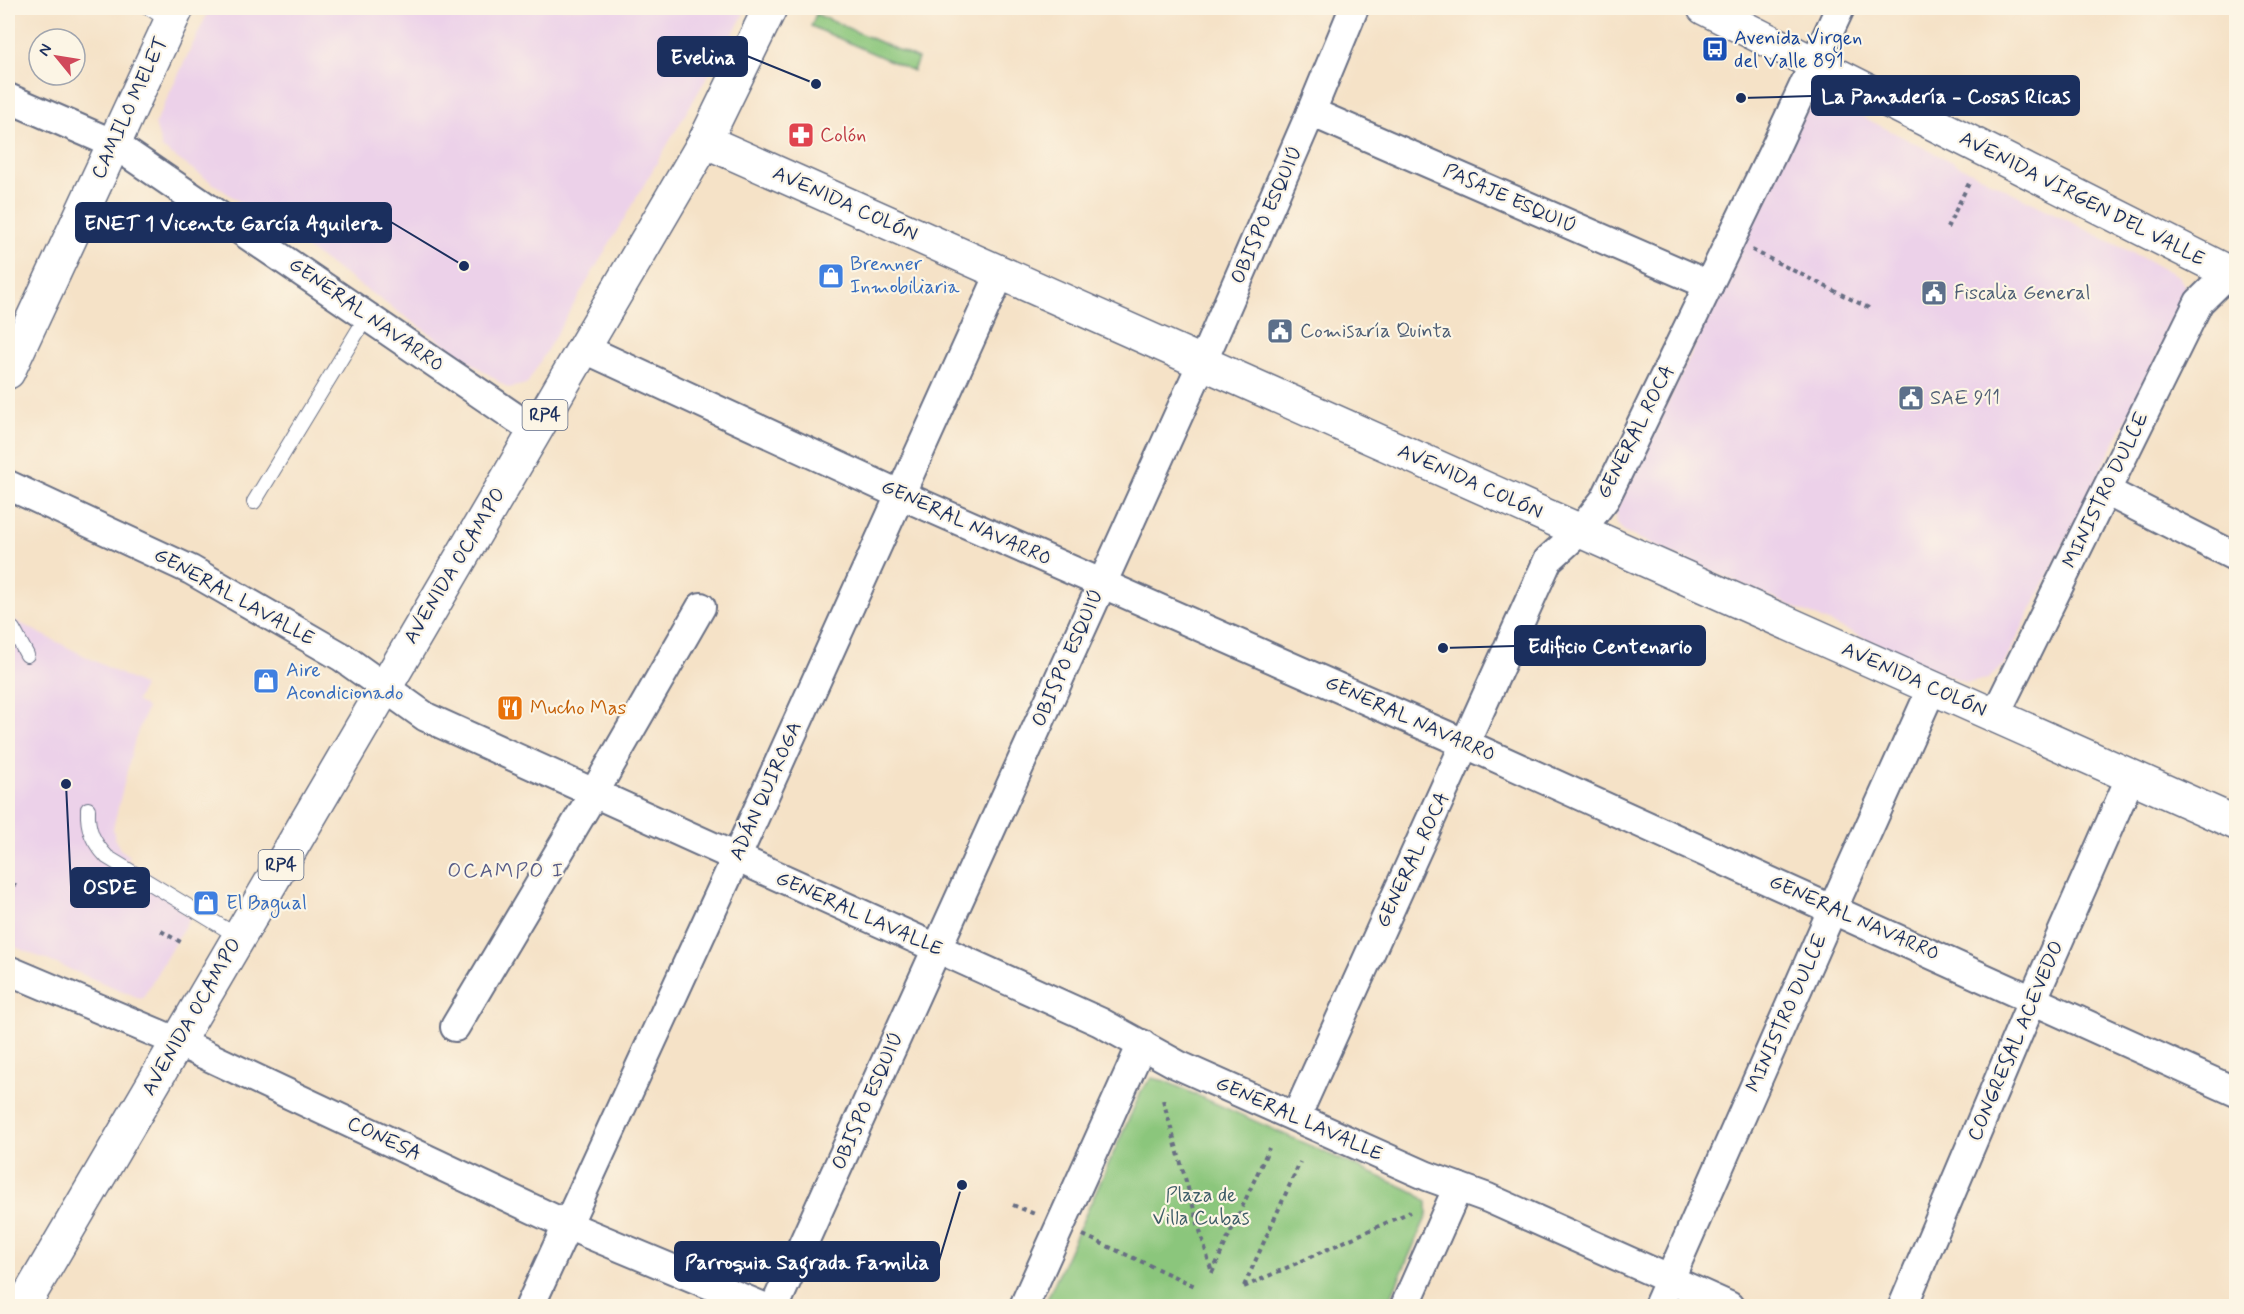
<svg xmlns="http://www.w3.org/2000/svg" width="2244" height="1314" font-family="Mynerve,sans-serif">
<style>
.built{fill:#ecd1e9}
.green{fill:#8bc67b;stroke:#537a6c;stroke-width:1.5}
.lines{fill:none;stroke-linecap:round;stroke-linejoin:round}
.service-casing{stroke:#676e83;stroke-width:16}
.minor-casing{stroke:#676e83;stroke-width:32}
.tertiary-casing{stroke:#676e83;stroke-width:36}
.primary-casing{stroke:#676e83;stroke-width:36}
.path{stroke:#676e83;stroke-width:4;stroke-dasharray:4.5 4.5;stroke-linecap:butt}
.service{stroke:#fff;stroke-width:14}
.minor{stroke:#fff;stroke-width:28}
.tertiary{stroke:#fff;stroke-width:33}
.primary{stroke:#fff;stroke-width:33}
.labels{text-anchor:middle;dominant-baseline:central;stroke-width:4.5;stroke-linejoin:round;paint-order:stroke}
.shield{fill:#fcf5e5;stroke:#5e6a86;stroke-width:1.5}
.shield-label{font-size:18px;font-weight:bold;fill:#1b2f5e}
.transit-label{font-size:20px;fill:#164399;stroke:#fcf5e5;text-anchor:start}
.street-label{font-size:20px;fill:#1b2f5e;stroke:#fcf5e5}
.health-label{font-size:20px;fill:#be3a42;stroke:#fcf5e5;text-anchor:start}
.shop-label{font-size:20px;fill:#366cbe;stroke:#fcf5e5;text-anchor:start}
.service-label{font-size:20px;fill:#4e5e75;stroke:#fcf5e5;text-anchor:start}
.food-label{font-size:20px;fill:#c56008;stroke:#fcf5e5;text-anchor:start}
.park-label{font-size:20px;fill:#3d5c67;stroke:#fcf5e5}
.neighbourhood-label{font-size:21px;letter-spacing:1.5px;fill:#575c88;stroke:#fcf5e5}
.leader{fill:none;stroke:#1b2f5e;stroke-width:2}
.callout-dot{fill:#1b2f5e;stroke:#fcf5e5;stroke-width:2}
.callout{fill:#1b2f5e;stroke:#1b2f5e;stroke-width:2}
.callout-label{font-size:21px;text-anchor:middle;font-weight:bold;fill:#fff}
</style>
<rect width="100%" height="100%" fill="#fcf5e5"/>
<filter id="ink" filterUnits="userSpaceOnUse"><feTurbulence type="fractalNoise" baseFrequency=".0167" numOctaves="2"/><feDisplacementMap in="SourceGraphic" scale="12" xChannelSelector="R" yChannelSelector="G"/><feConvolveMatrix kernelMatrix="1 2 1 2 8 2 1 2 1" color-interpolation-filters="sRGB"/></filter>
<filter id="wash" filterUnits="userSpaceOnUse"><feTurbulence type="fractalNoise" baseFrequency=".008" numOctaves="4" result="noise"/><feDisplacementMap in="SourceGraphic" scale="24" xChannelSelector="R" yChannelSelector="G"/><feGaussianBlur stdDeviation="1.35" result="paint"/><feColorMatrix in="noise" values="0 0 0 0 0 0 0 0 0 0 0 0 0 0 0 0 0 1.4 0 .05"/><feComposite in="paint" operator="in"/></filter>
<g filter="url(#wash)">
<rect width="100%" height="100%" fill="#f5e2c7"/>
<g class="built">
<polygon points="210,8 743,8 743,16 527,384 508,388 162,148 155,124"/>
<polygon points="1815,101 1831,101 2178,276 2187,289 2185,302 2003,666 1988,679 1966,683 1626,533 1617,524 1616,512 1805,113"/>
<polygon points="8,617 144,686 136,701 147,708 135,739 113,828 115,840 120,849 129,856 127,860 188,899 180,911 190,917 142,999 8,944"/>
</g>
<g class="green">
<polygon points="816,14 918,59 913,71 811,26"/>
<polygon points="1152,1078 1165,1081 1414,1192 1427,1202 1427,1215 1387,1306 1044,1306 1143,1088"/>
</g>
</g>
<g filter="url(#ink)">
<g class="lines">
<defs>
<g id="service">
<polyline points="149,8 171,22"/>
<polyline points="254,502 367,316"/>
<polyline points="8,626 13,629 27,655"/>
<path d="M88,809C87,830 93,842 107,857L239,937"/>
</g>
<g id="minor">
<polyline points="8,98 114,144 535,431"/>
<polyline points="1311,112 1709,285"/>
<polyline points="583,348 899,494 1466,744 2236,1092"/>
<polyline points="8,485 191,570 342,657 426,717 1100,1022 1178,1065 1427,1176 1488,1198 1729,1306"/>
<polyline points="2106,491 2236,557"/>
<polyline points="1995,715 2199,302 2236,266"/>
<polyline points="8,970 178,1042 567,1225 761,1306"/>
<polyline points="455,1027 594,793 701,607"/>
<polyline points="1296,1117 1548,560 1580,531 1605,499 1773,152 1840,8"/>
<polyline points="530,1306 736,858 1000,274"/>
<polyline points="775,1306 1202,363 1311,112 1354,8"/>
<polyline points="1024,1306 1142,1044"/>
<polyline points="1405,1306 1458,1187"/>
<polyline points="1658,1306 1833,908 1932,688"/>
<polyline points="1903,1306 2033,999 2131,776"/>
</g>
<polyline id="tertiary" points="705,141 2236,823"/>
<g id="primary">
<polyline points="1704,8 2236,276"/>
<polyline points="8,372 177,8"/>
<polyline points="23,1306 705,141 770,8"/>
</g>
</defs>
<use href="#service" class="service-casing"/>
<use href="#minor" class="minor-casing"/>
<use href="#tertiary" class="tertiary-casing"/>
<use href="#primary" class="primary-casing"/>
<g class="path">
<polyline points="1947,228 1970,181"/>
<polyline points="1752,250 1871,309"/>
<polyline points="8,903 15,883"/>
<polyline points="161,931 184,944"/>
<polyline points="1163,1100 1212,1273"/>
<polyline points="1013,1205 1037,1215"/>
<polyline points="1083,1235 1197,1287"/>
<polyline points="1212,1273 1269,1148"/>
<polyline points="1244,1286 1300,1162"/>
<polyline points="1244,1287 1410,1212"/>
</g>
<use href="#service" class="service"/>
<use href="#minor" class="minor"/>
<use href="#tertiary" class="tertiary"/>
<use href="#primary" class="primary"/>
</g>
</g>
<defs>
<symbol id="bus-square" viewBox="-11 -11 22 22"><rect x="-9" y="-9" width="18" height="18" rx="4" fill="#1a4fb4" stroke="#fcf5e5"/><path d="M-5-6H5V4H4V6H2V4H-2V6H-4V4H-5ZM-3.5-4V0h7V-4ZM-3.5 1.2v1.5H-2V1.2ZM2 1.2v1.5H3.5V1.2Z" fill="#fff"/></symbol>
<symbol id="pharmacy-square" viewBox="-11 -11 22 22"><rect x="-9" y="-9" width="18" height="18" rx="4" fill="#e0444e" stroke="#fcf5e5"/><path d="M-2-6h4v4h4v4h-4v4h-4v-4h-4v-4h4Z" fill="#fff"/></symbol>
<symbol id="shop-square" viewBox="-11 -11 22 22"><rect x="-9" y="-9" width="18" height="18" rx="4" fill="#3f7fe0" stroke="#fcf5e5"/><path d="M-5-2.5h2.3a2.7 3.5 0 0 1 5.4 0H5L5.5 6h-11ZM-1.5-2.5h3a1.5 2.3 0 0 0-3 0Z" fill="#fff"/></symbol>
<symbol id="civic-square" viewBox="-11 -11 22 22"><rect x="-9" y="-9" width="18" height="18" rx="4" fill="#5c6f8a" stroke="#fcf5e5"/><path d="M-.6-6.5H3V-4.5H.6V-3L4-1V1h2V6H-6V1h2V-1L-.6-3ZM-1.2 2.5V6h2.4V2.5Z" fill="#fff"/></symbol>
<symbol id="restaurant-square" viewBox="-11 -11 22 22"><rect x="-9" y="-9" width="18" height="18" rx="4" fill="#e8710a" stroke="#fcf5e5"/><path d="M-5-6h1v4h1v-4h1v4h1v-4h1v5L-1.5 .5V6h-2V.5L-5-1ZM5-6V6H3V1.5H1.5Q1.5-4 5-6Z" fill="#fff"/></symbol>
</defs>
<g fill-rule="evenodd">
<use href="#bus-square" x="1700" y="34" width="30" height="30"/>
<use href="#pharmacy-square" x="786" y="120" width="30" height="30"/>
<use href="#shop-square" x="816" y="261" width="30" height="30"/>
<use href="#civic-square" x="1919" y="278" width="30" height="30"/>
<use href="#civic-square" x="1265" y="316" width="30" height="30"/>
<use href="#civic-square" x="1896" y="383" width="30" height="30"/>
<use href="#shop-square" x="251" y="666" width="30" height="30"/>
<use href="#restaurant-square" x="495" y="693" width="30" height="30"/>
<use href="#shop-square" x="191" y="888" width="30" height="30"/>
</g>
<g class="labels">
<g class="shield">
<rect x="522.5" y="400" width="45" height="30" rx="4.5"/>
<rect x="258.5" y="850" width="45" height="30" rx="4.5"/>
</g>
<g class="shield-label">
<text x="545" y="415">RP4</text>
<text x="281" y="865">RP4</text>
</g>
<g class="transit-label">
<text x="1734" y="38">Avenida Virgen<tspan x="1734" dy="23">del Valle 891</tspan></text>
</g>
<g class="street-label">
<text transform="translate(130 108) rotate(-65)">CAMILO MELET</text>
<text transform="translate(1510 199) rotate(24)">PASAJE ESQUIÚ</text>
<text transform="translate(2082 199) rotate(27)">AVENIDA VIRGEN DEL VALLE</text>
<text transform="translate(845 204) rotate(24)">AVENIDA COLÓN</text>
<text transform="translate(1267 215) rotate(-66)">OBISPO ESQUIÚ</text>
<text transform="translate(366 315) rotate(35)">GENERAL NAVARRO</text>
<text transform="translate(1636 432) rotate(-63)">GENERAL ROCA</text>
<text transform="translate(1470 482) rotate(24)">AVENIDA COLÓN</text>
<text transform="translate(2106 490) rotate(-64)">MINISTRO DULCE</text>
<text transform="translate(966 523) rotate(24)">GENERAL NAVARRO</text>
<text transform="translate(455 566) rotate(-59)">AVENIDA OCAMPO</text>
<text transform="translate(234 597) rotate(29)">GENERAL LAVALLE</text>
<text transform="translate(1068 658) rotate(-66)">OBISPO ESQUIÚ</text>
<text transform="translate(1914 680) rotate(24)">AVENIDA COLÓN</text>
<text transform="translate(1410 719) rotate(24)">GENERAL NAVARRO</text>
<text transform="translate(766 791) rotate(-66)">ADÁN QUIROGA</text>
<text transform="translate(1413 860) rotate(-65)">GENERAL ROCA</text>
<text transform="translate(859 914) rotate(24)">GENERAL LAVALLE</text>
<text transform="translate(1854 918) rotate(24)">GENERAL NAVARRO</text>
<text transform="translate(1787 1013) rotate(-66)">MINISTRO DULCE</text>
<text transform="translate(192 1017) rotate(-60)">AVENIDA OCAMPO</text>
<text transform="translate(2016 1041) rotate(-67)">CONGRESAL ACEVEDO</text>
<text transform="translate(868 1101) rotate(-66)">OBISPO ESQUIÚ</text>
<text transform="translate(1299 1119) rotate(24)">GENERAL LAVALLE</text>
<text transform="translate(384 1139) rotate(25)">CONESA</text>
</g>
<g class="health-label">
<text x="820" y="135">Colón</text>
</g>
<g class="shop-label">
<text x="850" y="264">Brenner<tspan x="850" dy="23">Inmobiliaria</tspan></text>
<text x="286" y="670">Aire<tspan x="286" dy="23">Acondicionado</tspan></text>
<text x="226" y="903">El Bagual</text>
</g>
<g class="service-label">
<text x="1954" y="293">Fiscalia General</text>
<text x="1300" y="331">Comisaría Quinta</text>
<text x="1930" y="398">SAE 911</text>
</g>
<g class="food-label">
<text x="530" y="708">Mucho Mas</text>
</g>
<g class="park-label">
<text x="1201" y="1195">Plaza de<tspan x="1201" dy="23">Villa Cubas</tspan></text>
</g>
<g class="neighbourhood-label">
<text x="506" y="871">OCAMPO I</text>
</g>
</g>
<path class="leader" d="M816 84L747 56M1741 98L1812 96M464 266L391 222M1443 648L1515 646M66 784L71 887M962 1185L939 1261"/>
<g class="callout-dot">
<circle cx="816" cy="84" r="6"/>
<circle cx="1741" cy="98" r="6"/>
<circle cx="464" cy="266" r="6"/>
<circle cx="1443" cy="648" r="6"/>
<circle cx="66" cy="784" r="6"/>
<circle cx="962" cy="1185" r="6"/>
</g>
<g class="callout">
<rect x="658" y="37" width="89" height="39" rx="6"/>
<rect x="1812" y="76" width="267" height="39" rx="6"/>
<rect x="76" y="203" width="315" height="39" rx="6"/>
<rect x="1515" y="626" width="190" height="39" rx="6"/>
<rect x="71" y="868" width="78" height="39" rx="6"/>
<rect x="675" y="1242" width="264" height="39" rx="6"/>
</g>
<g class="callout-label">
<text x="703" y="64">Evelina</text>
<text x="1946" y="103">La Panadería - Cosas Ricas</text>
<text x="233" y="230">ENET 1 Vicente García Aguilera</text>
<text x="1610" y="653">Edificio Centenario</text>
<text x="110" y="894">OSDE</text>
<text x="807" y="1269">Parroquia Sagrada Familia</text>
</g>
<rect width="2244" height="1314" fill="none" stroke="#fcf5e5" stroke-width="30"/>
<g transform="translate(57 57) rotate(300)"><circle r="28" fill="#fcf5e5" stroke="#a2a6af" stroke-width="1.5"/>
<path d="M0-4.5L10 22L0 15L-10 22Z" fill="#d1495b"/>
<text y="-9" font-size="16" font-weight="bold" text-anchor="middle" fill="#1b2f5e">N</text>
</g>
</svg>
